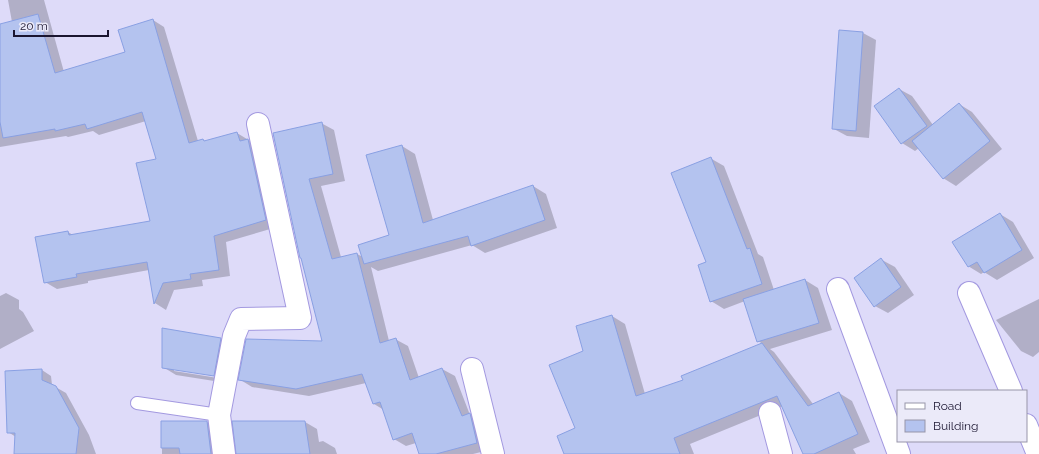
<svg xmlns="http://www.w3.org/2000/svg" width="1039" height="454" font-family="Raleway,sans-serif">
<style>
.shadow{fill:#0003;fill-rule:evenodd}
.building{fill:#b4c3ef;stroke:#89a0e3}
.lines{fill:none;stroke-linecap:round;stroke-linejoin:round}
.service-casing{stroke:#a399e0;stroke-width:14}
.minor-casing{stroke:#a399e0;stroke-width:24}
.service{stroke:#fff;stroke-width:12}
.minor{stroke:#fff;stroke-width:22}
</style>
<rect width="100%" height="100%" fill="#dedbf9"/>
<g class="shadow">
<polygon points="8,0 44,0 64,72 126,52 153,20 164,27 198,141 203,140 206,142 237,133 260,147 277,227 226,242 230,276 202,280 203,286 174,290 166,310 155,303 149,270 88,281 88,283 57,289 45,282 68,232 73,235 151,222 157,159 146,121 99,135 93,131 68,137 66,136 0,147 0,34 12,22"/>
<polygon points="863,33 876,40 869,138 847,136 834,129"/>
<polygon points="899,89 912,96 933,125 959,104 972,112 1002,149 956,186 943,178 919,148 915,151 902,143 875,106"/>
<polygon points="321,123 334,130 345,181 321,186 341,257 357,254 363,257 390,235 402,146 415,154 433,220 533,186 546,194 557,228 485,253 472,245 378,271 371,267 389,341 395,339 408,346 419,378 442,369 455,376 470,415 482,422 489,450 473,454 420,454 416,443 406,446 394,439 384,410 374,404 366,383 309,396 252,387 239,379 323,342 274,134"/>
<polygon points="710,158 724,166 758,254 763,257 774,290 805,280 818,288 832,330 770,349 774,352 813,404 839,393 852,401 870,442 853,449 856,454 804,454 783,406 690,444 694,454 565,454 577,429 584,352 612,316 625,324 645,394 684,381 763,344 758,341 745,301 724,309 711,301 708,263"/>
<polygon points="1000,214 1013,222 1034,258 997,280 984,272 981,274 968,266"/>
<polygon points="882,260 895,267 914,295 888,313 875,306"/>
<polygon points="6,293 19,300 19,309 23,312 34,331 0,349 0,296"/>
<polygon points="1039,299 1039,352 1033,357 1021,351 996,320"/>
<path d="M221,339L234,346L227,383L176,375L163,367ZM174,369L219,376L218,378L174,371Z"/>
<polygon points="42,370 51,376 52,385 66,393 89,435 96,454 15,454 16,437 8,432"/>
<polygon points="162,422 207,422 214,426 217,454 162,454"/>
<polygon points="305,422 317,429 319,442 323,441 335,448 337,454 243,454"/>
</g>
<g class="building">
<polygon points="38,14 55,73 125,52 118,30 153,19 189,143 203,139 204,141 237,132 240,141 248,139 266,220 214,236 219,270 190,274 191,279 163,283 154,304 147,262 76,274 77,277 44,283 35,237 68,231 69,235 150,221 136,163 156,159 142,112 87,129 85,124 55,131 55,129 3,138 0,122 0,24"/>
<polygon points="839,30 863,32 856,131 832,129"/>
<polygon points="899,88 927,126 901,144 874,106"/>
<polygon points="959,103 990,141 943,179 912,141"/>
<polygon points="322,122 333,174 309,179 332,259 357,253 380,343 396,338 410,380 442,368 462,416 470,413 477,443 436,454 419,454 412,433 393,440 380,402 373,404 362,374 296,389 238,380 246,339 322,341 301,258 300,258 273,133"/>
<polygon points="402,145 423,223 533,185 545,220 471,246 468,236 364,264 358,245 389,235 366,155"/>
<polygon points="711,157 747,249 750,248 762,284 710,302 698,265 706,262 671,173"/>
<polygon points="1000,213 1022,250 984,273 977,262 968,267 952,242"/>
<polygon points="881,258 901,287 874,307 854,278"/>
<polygon points="805,279 819,323 757,342 743,299"/>
<polygon points="612,315 636,396 683,380 681,376 762,343 808,406 839,392 858,434 814,454 803,454 777,396 674,438 680,454 564,454 557,436 575,428 549,365 583,351 576,326"/>
<polygon points="162,328 221,338 214,376 162,368"/>
<polygon points="42,369 42,380 56,386 79,428 76,454 14,454 15,433 7,433 5,371"/>
<polygon points="161,421 207,421 211,454 180,454 179,448 161,448"/>
<polygon points="232,421 305,421 310,454 236,454"/>
</g>
<g class="lines">
<defs>
<polyline id="service" points="137,403 219,415"/>
<g id="minor">
<polyline points="838,289 899,454"/>
<polyline points="969,293 1011,391"/>
<polyline points="472,369 493,454"/>
<polyline points="770,413 781,454"/>
<polyline points="1026,425 1038,454"/>
<polyline points="224,454 219,415 234,336 241,319 300,318 258,124"/>
</g>
</defs>
<use href="#service" class="service-casing"/>
<use href="#minor" class="minor-casing"/>
<use href="#service" class="service"/>
<use href="#minor" class="minor"/>
</g>
<rect x="897" y="390" width="130" height="52" fill="#ebeaf9" stroke="#9795a9"/>
<rect x="905" y="403" width="20" height="6" fill="#ffffff" stroke="#9795a9"/>
<text x="933" y="410" font-size="12" fill="#1a1530">Road</text>
<rect x="905" y="420" width="20" height="12" fill="#b4c3ef" stroke="#9795a9"/>
<text x="933" y="430" font-size="12" fill="#1a1530">Building</text>
<path d="M14 30v6h94v-6" fill="none" stroke="#1a1530" stroke-width="2"/>
<text x="20" y="30" font-size="12" fill="#1a1530" stroke="#ebeaf9" stroke-width="3" paint-order="stroke">20 m</text>
</svg>
